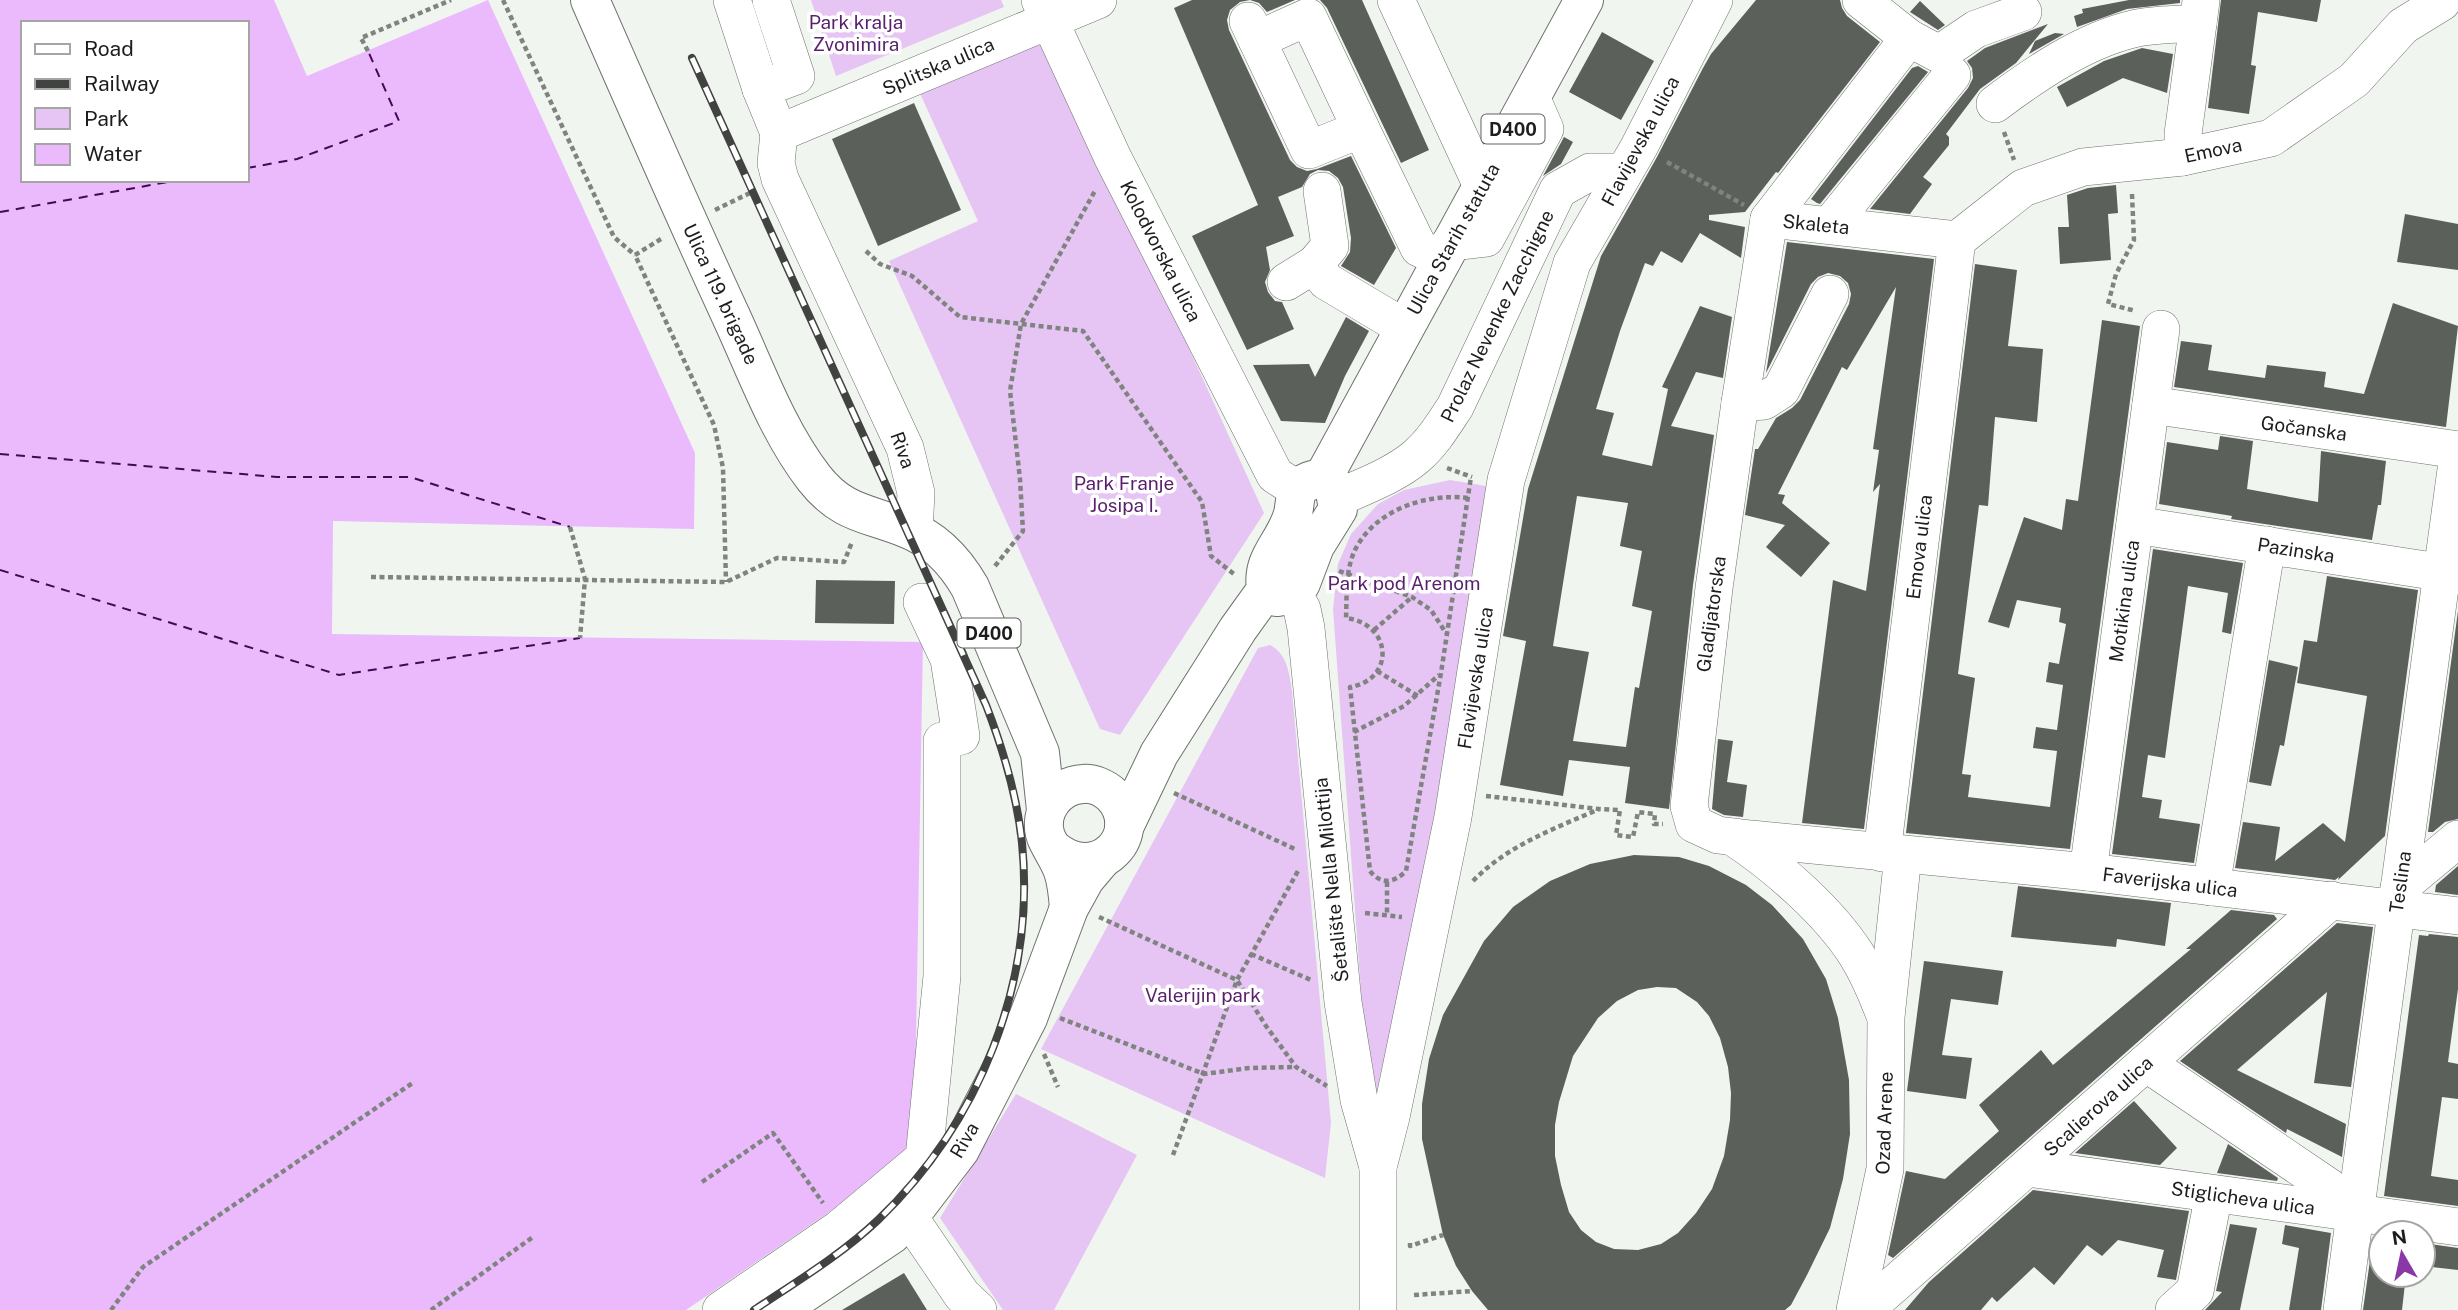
<svg xmlns="http://www.w3.org/2000/svg" width="2458" height="1310" font-family="'Public Sans',sans-serif">
<style>
.green{fill:#e6c5f4}
.water{fill:#eabafd;fill-rule:evenodd}
.lines{fill:none;stroke-linecap:round;stroke-linejoin:round}
.ferry{stroke:#450757;stroke-width:2;stroke-dasharray:9 7;stroke-linecap:butt}
.building{fill:#5b605a;fill-rule:evenodd}
.minor-casing{stroke:#6d726c;stroke-width:38}
.major-casing{stroke:#6d726c;stroke-width:40}
.path{stroke:#808480;stroke-width:4.5;stroke-dasharray:5 3.5;stroke-linecap:butt}
.minor{stroke:#fff;stroke-width:37}
.major{stroke:#fff;stroke-width:38}
.rail-casing{stroke:#414341;stroke-width:8}
.rail{stroke:#fff;stroke-width:5;stroke-dasharray:16;stroke-linecap:butt}
.labels{text-anchor:middle;dominant-baseline:central;stroke-width:7;stroke-linejoin:round;paint-order:stroke}
.shield{fill:#fff;stroke:#606260;stroke-width:2}
.shield-label{font-size:18px;font-weight:bold;fill:#1c1e1c}
.park-label{font-size:19px;fill:#581f6b;stroke:#fff}
.street-label{font-size:19px;fill:#1c1e1c;stroke:#fff}
</style>
<rect width="100%" height="100%" fill="#f0f6ef"/>
<g class="green">
<polygon points="811,0 1001,0 1004,7 836,76"/>
<polygon points="1047,37 1264,513 1120,735 1100,729 889,261 978,221 918,89"/>
<polygon points="1450,480 1486,486 1437,810 1376,1096 1369,1101 1333,609 1338,564 1351,534 1378,504 1404,490"/>
<path d="M1270,645C1287,654 1289,672 1292,691L1331,1123L1325,1178L1041,1049L1258,648Z"/>
<polygon points="1016,1094 1137,1155 1054,1310 1003,1310 940,1218"/>
</g>
<path class="water" d="M0,0H274L307,76L488,0L695,453L694,529L333,521L332,634L923,642L914,1154L686,1310H0ZM23,23H247V180H23Z"/>
<g class="lines">
<g class="ferry">
<polyline points="247,168 297,159 399,121 368,51"/>
<polyline points="0,212 179,180"/>
<polyline points="0,454 277,477 410,477 570,527"/>
<polyline points="0,570 339,675 580,638"/>
</g>
</g>
<g class="building">
<polygon points="1192,0 1295,0 1267,12 1259,3 1250,0 1240,2 1230,10 1227,20 1229,30 1290,160 1297,167 1307,171 1317,169 1351,156 1396,248 1374,285 1341,266 1350,252 1351,238 1343,187 1338,178 1329,171 1318,170 1310,174 1302,187 1278,197 1294,236 1266,247 1270,270 1265,282 1268,292 1275,301 1282,302 1294,329 1247,350 1192,236 1258,205 1174,8"/>
<polygon points="1320,0 1362,0 1429,150 1401,163 1327,8"/>
<path d="M1756,0H1840L1842,8L1847,16L1880,42L1778,173L1776,172L1745,212L1709,215V220L1745,227L1741,258L1700,233L1682,263L1661,251L1653,266L1645,263L1620,331L1596,409L1614,413L1602,455L1652,466L1668,389L1662,387L1700,306L1732,317L1723,378L1696,372L1671,426L1714,435L1693,585L1669,809L1625,803L1630,767L1569,760L1563,796L1500,785L1526,641L1503,636L1528,489L1601,256L1657,157L1703,68L1711,54ZM1577,496L1628,503L1620,546L1642,551L1632,606L1652,611L1639,688L1635,687L1626,747L1573,741L1589,652L1553,646Z"/>
<polygon points="2129,0 2180,0 2180,3 2127,9 2077,27 2074,16 2083,13 2082,9"/>
<polygon points="2221,0 2321,0 2317,22 2258,12 2251,65 2256,66 2249,114 2208,108"/>
<polygon points="1920,1 1945,25 1938,30 1910,12"/>
<polygon points="2048,24 2016,63 1980,89 1946,134 1949,137 1949,145 1923,177 1932,184 1910,214 1870,209 1968,88 1973,78 1972,68 1967,61 1985,48"/>
<polygon points="1602,32 1654,61 1621,120 1569,92"/>
<polygon points="2055,33 2064,34 2029,54 2035,41"/>
<polygon points="2142,48 2173,54 2167,93 2123,78 2067,107 2057,87 2104,61"/>
<polygon points="1918,66 1928,72 1820,204 1817,203 1811,199 1912,68"/>
<polygon points="914,103 961,210 878,246 832,139"/>
<polygon points="1564,137 1573,142 1561,164 1543,176"/>
<polygon points="2116,185 2118,213 2108,214 2111,260 2060,264 2058,227 2069,227 2067,195 2088,188"/>
<polygon points="2405,214 2458,224 2458,270 2397,262"/>
<polygon points="1787,242 1934,259 1864,829 1802,823 1833,580 1866,591 1880,484 1873,492 1879,450 1873,449 1896,287 1847,370 1842,367 1778,494 1785,495 1782,503 1830,543 1801,577 1766,547 1785,525 1745,515 1755,449 1758,449 1776,418 1792,408 1800,400 1849,304 1851,294 1848,283 1840,276 1828,273 1818,277 1811,284 1766,373"/>
<polygon points="1975,264 2017,270 2008,346 2043,349 2037,422 1995,417 1988,506 1979,505 1958,674 1975,678 1962,774 1971,775 1968,797 2050,807 2057,751 2033,748 2036,727 2057,730 2063,685 2046,682 2049,662 2059,664 2066,624 2059,622 2061,608 2017,600 2009,628 1988,622 2024,517 2062,530 2066,499 2078,501 2102,320 2140,326 2070,849 1906,833"/>
<polygon points="2393,303 2458,326 2446,427 2174,387 2181,341 2212,345 2208,370 2265,378 2267,365 2326,372 2324,387 2364,394"/>
<polygon points="1346,317 1369,331 1345,376 1325,423 1281,421 1253,365 1309,364 1315,377"/>
<polygon points="2220,436 2253,441 2247,489 2318,502 2321,451 2386,461 2381,505 2378,505 2372,540 2231,519 2232,516 2159,504 2167,442 2218,450"/>
<polygon points="2153,549 2243,563 2231,634 2222,632 2228,593 2188,586 2165,758 2148,755 2142,797 2162,800 2159,818 2200,824 2194,863 2112,854"/>
<polygon points="2327,576 2418,590 2385,836 2338,880 2339,877 2335,880 2328,879 2235,868 2243,822 2280,827 2275,861 2323,823 2345,842 2367,696 2297,683 2304,640 2317,642"/>
<polygon points="816,580 895,581 894,624 815,623"/>
<polygon points="2458,611 2458,819 2445,822 2433,832 2428,832"/>
<polygon points="2269,660 2298,667 2284,746 2280,745 2271,786 2249,782"/>
<polygon points="1718,739 1733,741 1727,782 1747,785 1743,817 1724,815 1712,809"/>
<path d="M1634,855L1679,857L1709,866L1746,885L1772,905L1803,939L1826,979L1838,1018L1849,1080L1850,1134L1843,1179L1830,1228L1807,1275L1791,1305L1785,1310H1488L1472,1291L1456,1266L1443,1235L1422,1139V1104L1429,1059L1443,1015L1484,941L1513,907L1550,881L1590,864ZM1657,987L1676,988L1697,1002L1709,1016L1720,1038L1728,1067L1731,1093L1730,1120L1724,1156L1712,1189L1696,1213L1678,1233L1661,1244L1638,1250L1614,1249L1596,1242L1581,1230L1569,1212L1561,1185L1555,1156V1125L1559,1102L1573,1056L1598,1018L1617,1001L1638,990Z"/>
<polygon points="2458,866 2458,895 2435,892 2436,885"/>
<polygon points="2018,886 2171,903 2165,946 2117,939 2116,947 2011,937"/>
<polygon points="2231,910 2274,915 2277,919 1893,1258 1888,1255 1906,1171 1945,1179 1999,1131 1979,1105 2041,1050 2053,1065 2191,949 2186,949"/>
<polygon points="2337,923 2373,927 2351,1087 2314,1083 2327,992 2237,1070 2346,1124 2342,1157 2287,1129 2286,1133 2180,1061"/>
<polygon points="2429,934 2458,937 2458,989 2448,1062 2458,1064 2458,1099 2442,1097 2431,1176 2458,1180 2458,1206 2384,1196 2419,935 2428,936"/>
<polygon points="1924,961 2003,971 1998,1005 1951,999 1942,1055 1972,1058 1966,1099 1907,1091"/>
<polygon points="2134,1101 2177,1148 2160,1165 2075,1153"/>
<polygon points="2228,1144 2278,1178 2277,1181 2217,1173"/>
<polygon points="2033,1190 2189,1211 2176,1280 2157,1277 2164,1250 2118,1240 2102,1256 2087,1245 2054,1285 2034,1267 1997,1302 1992,1297 1981,1310 1905,1310 1929,1282"/>
<polygon points="2230,1224 2257,1228 2240,1310 2205,1310 2222,1292 2216,1291"/>
<polygon points="2285,1225 2331,1233 2321,1310 2289,1310 2299,1248 2282,1244"/>
<polygon points="2373,1239 2381,1241 2381,1275 2406,1275 2402,1310 2363,1310"/>
<polygon points="2423,1243 2458,1248 2458,1270 2423,1266"/>
<polygon points="904,1273 927,1310 842,1310"/>
</g>
<g class="lines">
<defs>
<g id="minor">
<polyline points="732,0 761,89 779,133"/>
<polyline points="1040,0 1113,158 1275,475 1298,490"/>
<polyline points="1396,0 1482,186"/>
<polyline points="1861,0 1909,38 1939,54 1976,29 2023,12"/>
<polyline points="1248,21 1309,150 1361,129 1419,248 1443,259"/>
<polyline points="1909,38 1769,219 1740,403 1714,588 1689,806 1694,824 1718,835 1751,839 2088,872 2458,916"/>
<polyline points="1257,40 1308,17 1361,129"/>
<polyline points="761,89 796,76 771,0"/>
<path d="M1995,104C2035,74 2083,41 2133,29C2153,24 2177,25 2198,23"/>
<polyline points="779,133 776,163 780,179 905,448 916,493 914,532"/>
<polyline points="779,133 1098,0"/>
<polyline points="2183,157 2183,134 2201,1"/>
<polyline points="1769,219 1957,240"/>
<polyline points="1830,225 1952,75"/>
<polyline points="1957,240 2023,188 2083,167 2183,157 2271,138 2354,80 2403,26 2442,2"/>
<polyline points="1451,242 1486,238 1545,129 1531,97"/>
<polyline points="1315,264 1330,246 1322,191"/>
<polyline points="1286,282 1315,264 1326,281 1405,328"/>
<polyline points="1740,403 1764,401 1781,390 1830,294"/>
<polyline points="2151,405 2458,450"/>
<path d="M1338,498C1364,486 1395,475 1417,456C1433,442 1443,425 1455,407L1558,190L1590,172H1624"/>
<polyline points="2135,525 2458,575"/>
<polyline points="1293,594 1302,609 1306,628 1343,1002 1359,1100 1378,1167"/>
<path d="M1736,839C1778,867 1829,912 1856,954C1868,973 1876,992 1884,1013"/>
<polyline points="1882,853 1957,240"/>
<polyline points="2088,872 2161,329"/>
<polyline points="2211,887 2267,545"/>
<polyline points="2399,888 2458,839"/>
<polyline points="2146,1063 2329,1187 2355,1213"/>
<polyline points="2028,1168 2458,1227"/>
<polyline points="909,1217 962,1295 978,1310"/>
<polyline points="721,1310 839,1229 924,1158 942,976 942,741 961,736 949,659 922,602"/>
<polyline points="1378,1310 1378,1167 1391,1117 1453,817 1506,480 1572,263 1639,147 1714,0"/>
<polyline points="1855,1310 1885,1169 1886,1017 1903,855"/>
<polyline points="1865,1310 2331,900"/>
<polyline points="2174,1310 2195,1291 2214,1194"/>
<polyline points="2342,1310 2458,455"/>
</g>
<g id="major">
<path d="M590,0C636,105 682,210 730,314C756,370 777,430 814,478C842,514 868,513 905,528C935,539 955,561 970,587L1040,753L1046,810"/>
<polyline points="1323,478 1584,0"/>
<path d="M1124,827L1159,754L1238,629L1266,590C1261,558 1283,545 1292,517C1295,509 1294,497 1298,490C1304,481 1314,479 1323,478L1334,486L1338,509L1315,546L1301,583L1293,594L1277,597L1266,590"/>
<path d="M1053,849C1098,887 1148,833 1112,795C1104,788 1093,783 1083,784C1057,785 1037,812 1046,837C1051,849 1059,859 1063,871C1067,883 1068,895 1069,908"/>
<polyline points="779,1310 891,1235 909,1217 960,1150 1028,1018 1069,908 1085,879 1102,859"/>
</g>
</defs>
<use href="#minor" class="minor-casing"/>
<use href="#major" class="major-casing"/>
<g class="path">
<polyline points="503,0 614,237 635,255"/>
<polyline points="368,51 361,38 451,0"/>
<polyline points="2004,132 2014,160"/>
<polyline points="1667,162 1744,205"/>
<polyline points="2132,194 2134,240 2116,274 2108,304 2136,311"/>
<polyline points="715,210 754,191"/>
<polyline points="661,239 635,255 714,425 723,468 726,582"/>
<polyline points="866,251 880,264 912,276 960,317 1083,331 1202,502 1211,556 1234,574"/>
<polyline points="1447,468 1472,477"/>
<path d="M1468,498C1427,493 1377,509 1356,548C1345,569 1347,595 1346,618C1393,624 1395,680 1350,687L1370,871C1381,885 1394,883 1406,871L1441,673L1471,477"/>
<polyline points="570,527 585,579 580,638"/>
<polyline points="995,566 1023,531 1020,479 1010,391 1021,324 1096,189"/>
<polyline points="1339,571 1412,597 1431,610 1446,633"/>
<polyline points="371,577 726,582 777,558 844,562 852,542"/>
<polyline points="1374,630 1412,597"/>
<polyline points="1377,671 1418,696"/>
<polyline points="1354,732 1404,706 1439,675"/>
<polyline points="1174,793 1297,850"/>
<polyline points="1486,796 1599,809 1620,810 1616,835 1633,837 1638,812 1655,814 1654,824 1663,824"/>
<path d="M1473,881C1508,845 1554,829 1599,809"/>
<polyline points="1387,882 1387,914"/>
<polyline points="1365,913 1402,917"/>
<polyline points="1099,917 1237,980 1266,1026 1296,1067 1327,1086"/>
<polyline points="1251,954 1311,980"/>
<polyline points="1060,1018 1204,1074 1249,1068 1295,1067"/>
<polyline points="1044,1054 1058,1087"/>
<polyline points="1173,1155 1237,980 1298,871"/>
<polyline points="702,1182 773,1133 823,1203"/>
<polyline points="1410,1243 1410,1246 1443,1235"/>
<polyline points="1414,1295 1472,1291"/>
<polyline points="111,1310 143,1267 414,1082"/>
<polyline points="431,1310 533,1237"/>
</g>
<use href="#minor" class="minor"/>
<use href="#major" class="major"/>
<defs>
<path id="rail" d="M692,58L986,705C1003,749 1017,795 1022,843C1036,983 979,1123 878,1220C841,1255 796,1282 754,1310"/>
</defs>
<use href="#rail" class="rail-casing"/>
<use href="#rail" class="rail"/>
</g>
<g class="labels">
<g class="shield">
<rect x="1481.5" y="114.5" width="63" height="29" rx="5"/>
<rect x="957.5" y="618.5" width="63" height="29" rx="5"/>
</g>
<g class="shield-label">
<text x="1513" y="129">D400</text>
<text x="989" y="633">D400</text>
</g>
<g class="park-label">
<text x="856" y="22">Park kralja<tspan x="856" dy="22">Zvonimira</tspan></text>
<text x="1124" y="483">Park Franje<tspan x="1124" dy="22">Josipa I.</tspan></text>
<text x="1404" y="583">Park pod Arenom</text>
<text x="1203" y="995">Valerijin park</text>
</g>
<g class="street-label">
<text transform="translate(938 66) rotate(-23)">Splitska ulica</text>
<text transform="translate(1640 141) rotate(-62)">Flavijevska ulica</text>
<text transform="translate(2213 150) rotate(-12)">Emova</text>
<text transform="translate(1816 224) rotate(6)">Skaleta</text>
<text transform="translate(1453 239) rotate(-61)">Ulica Starih statuta</text>
<text transform="translate(1161 251) rotate(63)">Kolodvorska ulica</text>
<text transform="translate(721 294) rotate(65)">Ulica 119. brigade</text>
<text transform="translate(1497 316) rotate(-64)">Prolaz Nevenke Zacchigne</text>
<text transform="translate(2304 428) rotate(8)">Gočanska</text>
<text transform="translate(903 450) rotate(70)">Riva</text>
<text transform="translate(1919 547) rotate(-83)">Emova ulica</text>
<text transform="translate(2296 550) rotate(9)">Pazinska</text>
<text transform="translate(2124 601) rotate(-82)">Motikina ulica</text>
<text transform="translate(1711 614) rotate(-82)">Gladijatorska</text>
<text transform="translate(1475 678) rotate(-81)">Flavijevska ulica</text>
<text transform="translate(1331 880) rotate(-96)">Šetalište Nella Milottija</text>
<text transform="translate(2170 882) rotate(7)">Faverijska ulica</text>
<text transform="translate(2400 882) rotate(-82)">Teslina</text>
<text transform="translate(2098 1106) rotate(-42)">Scalierova ulica</text>
<text transform="translate(1884 1123) rotate(-88)">Ozad Arene</text>
<text transform="translate(964 1140) rotate(-60)">Riva</text>
<text transform="translate(2243 1198) rotate(8)">Stiglicheva ulica</text>
</g>
</g>
<rect x="21" y="21" width="228" height="161" fill="#ffffff" stroke="#a4a5a4" stroke-width="2"/>
<rect x="35" y="44" width="35" height="10" fill="#ffffff" stroke="#a4a5a4" stroke-width="2"/>
<text x="84" y="56" font-size="21" fill="#1c1e1c">Road</text>
<rect x="35" y="79" width="35" height="10" fill="#414341" stroke="#a4a5a4" stroke-width="2"/>
<text x="84" y="91" font-size="21" fill="#1c1e1c">Railway</text>
<rect x="35" y="108" width="35" height="21" fill="#e6c5f4" stroke="#a4a5a4" stroke-width="2"/>
<text x="84" y="126" font-size="21" fill="#1c1e1c">Park</text>
<rect x="35" y="144" width="35" height="21" fill="#eabafd" stroke="#a4a5a4" stroke-width="2"/>
<text x="84" y="161" font-size="21" fill="#1c1e1c">Water</text>
<g transform="translate(2402 1254) rotate(351)"><circle r="33" fill="#ffffff" stroke="#a4a5a4" stroke-width="2"/>
<path d="M0-5L12 26L0 18L-12 26Z" fill="#8b38a7"/>
<text y="-10" font-size="19" font-weight="bold" text-anchor="middle" fill="#1c1e1c">N</text>
</g>
</svg>
